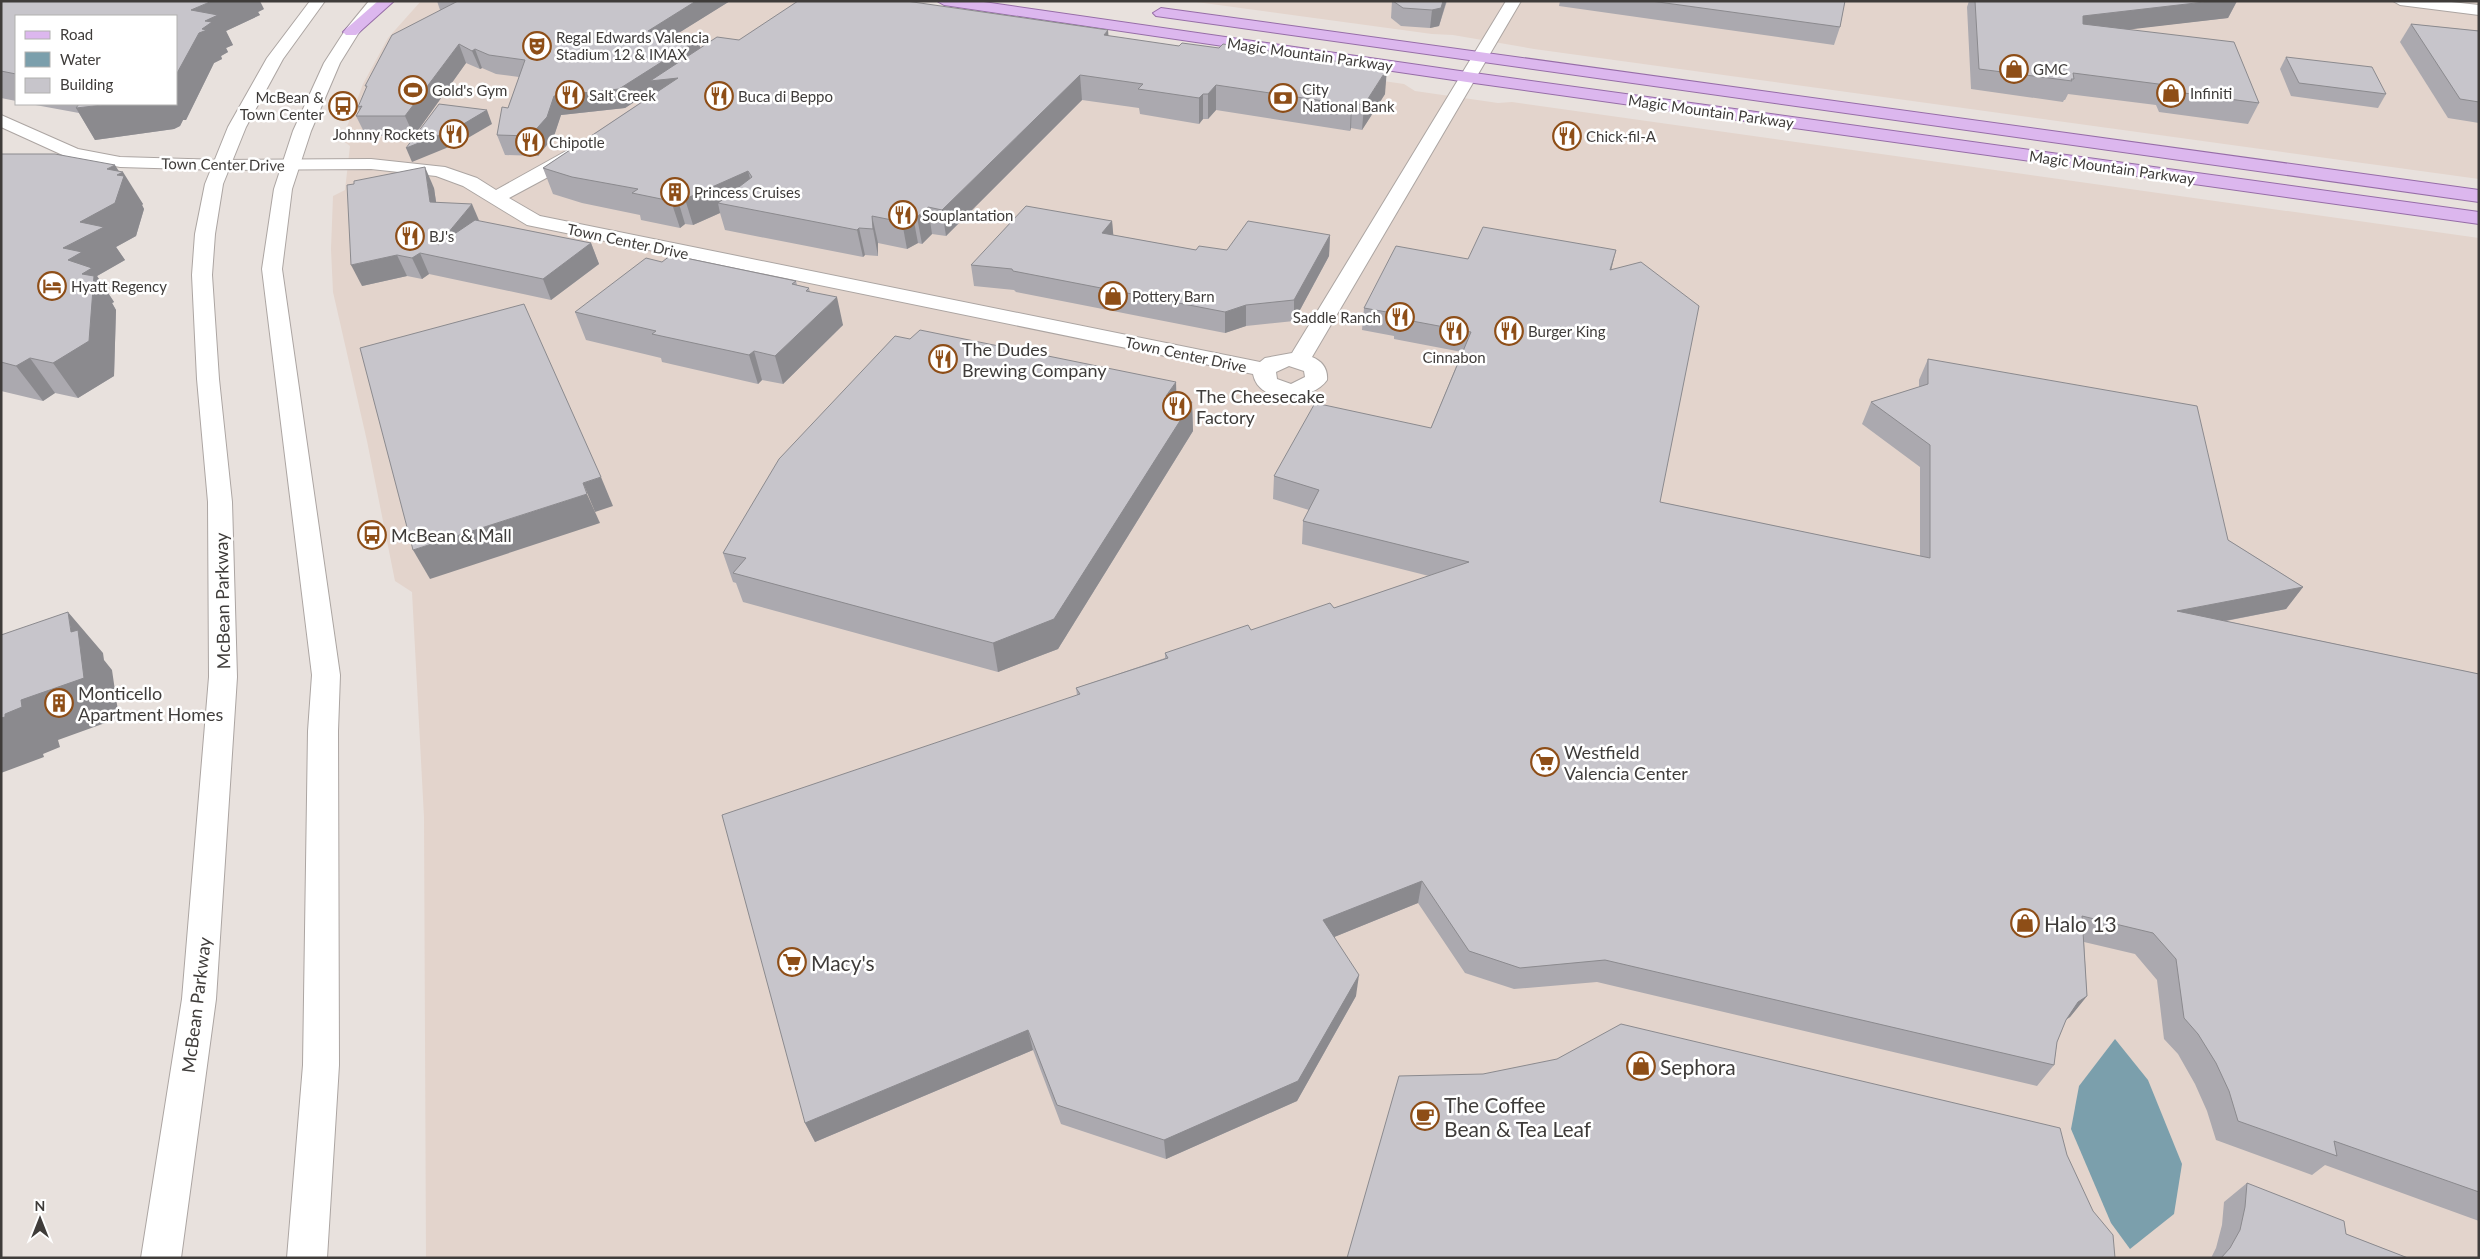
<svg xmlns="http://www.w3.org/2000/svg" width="2480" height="1259" font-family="Lato,sans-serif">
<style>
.built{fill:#e3d4cc}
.water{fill:#7b9fac}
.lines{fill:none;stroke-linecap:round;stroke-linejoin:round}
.street-casing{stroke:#aca5a2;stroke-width:2}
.secondary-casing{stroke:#aca5a2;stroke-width:2}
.primary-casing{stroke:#966da7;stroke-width:2}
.street{fill:#fff;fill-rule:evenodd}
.secondary{fill:#fff;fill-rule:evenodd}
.primary{fill:#dcb7ee;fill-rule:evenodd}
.wall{fill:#aba9af}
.shaded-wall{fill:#8b8a8e}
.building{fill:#c7c5cb;stroke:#8b8a8e}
.labels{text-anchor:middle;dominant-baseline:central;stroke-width:5;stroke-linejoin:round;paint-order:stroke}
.far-poi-label{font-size:15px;fill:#3f3c3a;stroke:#fff;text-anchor:start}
.far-street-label{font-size:15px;fill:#3f3c3a;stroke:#fff}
.poi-label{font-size:18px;fill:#3f3c3a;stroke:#fff;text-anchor:start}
.street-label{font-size:18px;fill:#3f3c3a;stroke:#fff}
.near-poi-label{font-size:21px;fill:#3f3c3a;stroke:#fff;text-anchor:start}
</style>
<rect width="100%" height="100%" fill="#e8e1dd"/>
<g class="built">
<polygon points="421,1 786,1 820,6 831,2 1404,84 1415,91 1498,103 1512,102 2479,238 2479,1258 426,1258 424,817 412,592 395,581 367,441 333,292 331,249 333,196 345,190 350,146 342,140 363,84 388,38"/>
<polygon points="1189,1 2479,1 2479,179 1534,49 1453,35 1432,34"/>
</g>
<polygon class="water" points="2115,1039 2148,1080 2182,1164 2174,1214 2130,1249 2111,1223 2071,1129 2079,1086"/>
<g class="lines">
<defs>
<path id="street" d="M1506,1H1521L1312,357C1322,361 1328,369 1327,380C1313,401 1259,406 1253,374L527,225L463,186L436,176L371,169L222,170L120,167L67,157L1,127V115L78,149L120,157L222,160L371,159L445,167L477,178L496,190L575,146L581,147L584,151L581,155L550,176L509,198L540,216L1260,362L1265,358L1292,353ZM1289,366L1304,371L1305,377L1291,384L1277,379L1276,372Z"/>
<g id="secondary">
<polygon points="310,1 325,1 283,59 246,127 223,184 215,234 212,275 219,379 232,502 237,677 216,999 181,1258 141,1258 182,999 209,677 208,502 197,379 192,275 195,234 205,184 228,127 267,58"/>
<polygon points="369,1 384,1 358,34 340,63 311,131 292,189 282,269 340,675 338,731 339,1065 327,1258 287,1258 303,1065 308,731 312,675 262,269 274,189 293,131 324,63 346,29"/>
<polygon points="2393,1 2442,1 2479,5 2479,15 2400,5"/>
</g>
<g id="primary">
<polygon points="378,1 394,1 356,35 346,35 343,32 346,29"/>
<polygon points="937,1 977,1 1467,72 2479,212 2479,224 1467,82 944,5"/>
<polygon points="1161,8 2479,190 2479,202 1156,16 1153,13"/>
</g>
</defs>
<use href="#street" class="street-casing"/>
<use href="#secondary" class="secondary-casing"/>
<use href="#primary" class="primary-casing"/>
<use href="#street" class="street"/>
<use href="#secondary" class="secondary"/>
<use href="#primary" class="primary"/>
</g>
<g class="wall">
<polygon points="1,1 264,9 258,12 260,15 226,31 233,45 226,48 228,52 221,56 222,59 214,63 186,120 183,120 180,126 174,129 95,140 79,113 30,104 176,104 16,16 16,101 1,98"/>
<polygon points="437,1 730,1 675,35 700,48 739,40 1109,36 1385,94 1362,130 1351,128 1350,131 1216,110 1208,119 1203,119 1199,124 1140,114 1139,108 1082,100 946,236 932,234 922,244 918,243 907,249 878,243 878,256 865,255 863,257 725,230 720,213 693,225 685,224 680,228 641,220 640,215 582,203 553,194 543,168 654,94 653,90 625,108 561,115 554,136 538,156 505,155 497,135 508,108 519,77 496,74 482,68 480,69 466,63 414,136 366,136 356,116 359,111 358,107 440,10"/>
<polygon points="1392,1 1447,1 1439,26 1430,28 1401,26 1391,18"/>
<polygon points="1560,1 1845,1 1840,27 1834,45 1559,6"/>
<polygon points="1969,1 2237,1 2228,18 2128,29 2259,103 2248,124 2159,112 2156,105 2068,94 2065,100 2064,100 2063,102 1971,89 1967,7"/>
<polygon points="2411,24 2479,31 2479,123 2448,118 2400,42"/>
<polygon points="2286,57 2386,94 2378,108 2291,96 2280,69"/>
<polygon points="1,154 118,171 143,204 142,205 144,209 136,236 116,247 125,260 97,276 114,302 112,303 116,310 114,376 78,398 55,393 43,401 1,391"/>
<polygon points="434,188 436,202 480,222 591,243 599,264 551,300 429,274 422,279 407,276 362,286"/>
<polygon points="1112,221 1113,235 1196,250 1227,250 1330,235 1329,256 1294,321 1246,326 1225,333 1016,292 1014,290 974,286 971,265"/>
<polygon points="1468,259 1612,269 1660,502 1920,556 1920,467 1862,424 1871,402 1919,387 1919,380 1928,359 2228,540 2303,587 2286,609 2226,621 2479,674 2479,1221 2325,1165 2312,1175 2216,1140 2207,1111 2195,1084 2178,1054 2164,1039 2157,980 2135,954 2084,942 2087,996 2070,1017 2066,1020 2057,1042 2054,1065 2037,1086 1597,982 1514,989 1465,973 1418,903 1334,937 1356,996 1297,1101 1166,1159 1061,1124 1033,1050 815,1142 805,1123 1077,695 1076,688 1165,658 1165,653 1334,608 1429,576 1302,544 1303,521 1309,510 1273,499 1274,476 1431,428 1462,352 1394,339 1394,336 1362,330 1364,308"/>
<polygon points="662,262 796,281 797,285 809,288 810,292 843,325 783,384 762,380 758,384 662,362 661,358 586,340 575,312"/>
<polygon points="1176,399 1192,402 1193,431 1058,649 998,672 743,602 736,583 733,582 723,553"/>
<polygon points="2247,1183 2346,1234 2408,1258 2211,1258 2216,1248 2222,1225 2224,1202"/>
</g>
<g class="shaded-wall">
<polygon points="212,1 260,1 264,9 258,12 260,15 226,31 233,45 226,48 228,52 221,56 222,59 214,63 186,120 183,120 180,126 174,129 95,140 76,108 111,104 176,104 176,75 191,10"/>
<polygon points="696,1 730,1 653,49 648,31"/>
<polygon points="1443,1 1447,1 1446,2 1439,26 1430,28 1432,10"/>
<polygon points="2213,1 2237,1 2228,18 2074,36 2083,16"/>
<polygon points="1108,30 1110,54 1104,35"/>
<polygon points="698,39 703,58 678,78 658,106 653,90 625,108 561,115 554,136 538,156 530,136 554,96"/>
<polygon points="459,44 466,63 414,136 405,116"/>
<polygon points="475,49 482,68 480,69 472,51"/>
<polygon points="1387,69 1385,94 1362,130 1364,105"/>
<polygon points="1080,75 1082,100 946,236 942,210"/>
<polygon points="1216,85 1216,110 1208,119 1208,94"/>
<polygon points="1203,94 1203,119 1199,124 1199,98"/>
<polygon points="1352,103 1351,128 1350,131 1351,105"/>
<polygon points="487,110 492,124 461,142 412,162 406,148"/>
<polygon points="115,165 120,173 123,172 143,204 142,205 144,209 136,236 116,247 125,260 97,276 114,302 112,303 116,310 114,376 78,398 53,363 68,260 63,248 80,222 107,169"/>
<polygon points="425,167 434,188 439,222 430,202"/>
<polygon points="748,171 755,197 718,203 720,213 693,225 685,199"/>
<polygon points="677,197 685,224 680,228 671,201"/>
<polygon points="472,204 481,225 438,245"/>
<polygon points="928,207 932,234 922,244 917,217"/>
<polygon points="872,216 878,243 878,256 873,229"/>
<polygon points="913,216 918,243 907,249 902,222"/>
<polygon points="1112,221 1114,242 1102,233"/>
<polygon points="859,228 865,255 863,257 857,230"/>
<polygon points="1330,235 1329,256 1294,321 1294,300"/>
<polygon points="591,243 599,264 551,300 543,279"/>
<polygon points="1616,250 1611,271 1610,270"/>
<polygon points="420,253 429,274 422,279 412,258"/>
<polygon points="397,255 407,276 362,286 351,265"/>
<polygon points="837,297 843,325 783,384 775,356"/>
<polygon points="1246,305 1246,326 1225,333 1225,312"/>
<polygon points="754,351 762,380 758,384 749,355"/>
<polygon points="30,358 55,393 43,401 16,366"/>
<polygon points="1176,382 1177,411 1166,396"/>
<polygon points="1192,402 1193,431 1058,649 998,672 993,643"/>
<polygon points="601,477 613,506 595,512 583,483"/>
<polygon points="587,494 600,523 430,579 413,550"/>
<polygon points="2303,587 2286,609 2162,633 2177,611"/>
<polygon points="68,612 103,653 104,660 112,670 119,718 58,740 60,747 43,754 44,757 1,773 1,718 5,714 21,700 71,632"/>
<polygon points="1422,881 1418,903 1322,942 1323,920"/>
<polygon points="1359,975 1356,996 1297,1101 1166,1159 1164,1140"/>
<polygon points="2087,996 2070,1017 2060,1023 2078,1002"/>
<polygon points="1028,1030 1033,1050 815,1142 805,1123"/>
</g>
<g class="building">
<polygon points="1,1 212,1 191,10 218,15 205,21 212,22 202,29 207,30 199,33 176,75 176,16 16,16 16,74 1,71"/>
<polygon points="458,1 696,1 648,31 698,39 619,89 554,96 547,117 530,136 497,135 502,107 508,108 525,60 489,55 475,49 472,51 459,44 405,116 356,116 362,106 358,107 367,86 365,86 392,35"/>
<polygon points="798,1 906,1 1108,30 1104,35 1179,46 1182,43 1219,48 1223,44 1387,69 1364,105 1352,103 1351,105 1216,85 1208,94 1203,94 1199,98 1138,89 1143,84 1080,75 942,210 928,207 917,217 913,216 902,222 872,216 873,229 859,228 857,230 718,203 752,177 748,171 685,199 677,197 671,201 632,193 638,189 572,177 543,168 678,78 650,81 717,37 739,40"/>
<polygon points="1393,1 1443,1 1441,8 1432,10 1403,8"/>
<polygon points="1651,1 1845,1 1840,27"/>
<polygon points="1975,1 2213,1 2083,16 2083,24 2234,42 2259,103 2169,91 2166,85 2073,73 2074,79 2071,79 2072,81 1979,69"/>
<polygon points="2411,24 2479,31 2479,102 2460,99"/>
<polygon points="2286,57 2372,67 2386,94 2299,83"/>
<polygon points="79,104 111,104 76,108"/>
<polygon points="439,104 487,110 455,129 406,148"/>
<polygon points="1,154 55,154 115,165 107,169 123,172 117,175 124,176 115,203 80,222 104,227 63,248 82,252 68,260 92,268 82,274 94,276 89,341 53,363 30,358 16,366 1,362"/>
<polygon points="425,167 430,202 472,204 438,245 475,220 591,243 543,279 420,253 412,258 397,255 351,265 347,185 354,184 354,181"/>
<polygon points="1026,206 1112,221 1102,233 1196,250 1199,246 1227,250 1248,221 1330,235 1294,300 1246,305 1225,312 1013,271 1012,269 971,265"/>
<polygon points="1483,227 1616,250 1610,270 1641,262 1699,306 1660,502 1930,558 1930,445 1871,402 1928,384 1928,359 2197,406 2228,540 2303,587 2177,611 2479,674 2479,1192 2334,1141 2337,1156 2238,1121 2229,1091 2216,1063 2198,1034 2184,1018 2176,959 2153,933 2082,916 2087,996 2078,1002 2066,1020 2057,1042 2054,1065 1605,960 1520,968 1469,951 1422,881 1323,920 1359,975 1298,1081 1164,1140 1057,1105 1028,1030 805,1123 722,815 1080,694 1076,688 1168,658 1165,653 1248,625 1251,630 1330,603 1334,608 1469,562 1303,521 1319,490 1274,476 1315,403 1431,428 1471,332 1396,318 1398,314 1364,308 1396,246 1468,259"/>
<polygon points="671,255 796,281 792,284 809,288 806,291 837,297 775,356 754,351 749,355 652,334 656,331 575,312 646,258 662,262"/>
<polygon points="524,304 601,477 583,483 587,494 413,550 360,348"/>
<polygon points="920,330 1176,382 1166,396 1192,402 1054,619 993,643 733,573 746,558 723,553 779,459 895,336 910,339"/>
<polygon points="68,612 71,632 78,630 84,678 21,700 22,707 5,714 5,717 1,718 1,635"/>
<polygon points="1621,1024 2060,1128 2067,1155 2093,1211 2113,1235 2115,1258 1347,1258 1399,1076 1483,1074 1557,1059"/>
<polygon points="2247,1183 2344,1221 2346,1234 2408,1258 2221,1258 2230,1248 2240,1230 2245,1207"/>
</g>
<defs>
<symbol id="theatre-ring" viewBox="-11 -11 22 22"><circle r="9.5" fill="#fff" stroke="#8e4e17" stroke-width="1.5"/><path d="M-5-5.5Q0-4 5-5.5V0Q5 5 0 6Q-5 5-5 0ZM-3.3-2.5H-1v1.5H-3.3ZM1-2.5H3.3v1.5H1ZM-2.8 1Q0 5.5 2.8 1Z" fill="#8e4e17"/></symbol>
<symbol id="shop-ring" viewBox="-11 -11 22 22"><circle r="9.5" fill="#fff" stroke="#8e4e17" stroke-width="1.5"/><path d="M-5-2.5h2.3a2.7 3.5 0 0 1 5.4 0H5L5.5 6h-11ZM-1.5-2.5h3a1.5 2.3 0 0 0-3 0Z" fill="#8e4e17"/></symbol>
<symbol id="stadium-ring" viewBox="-11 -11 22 22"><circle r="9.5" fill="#fff" stroke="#8e4e17" stroke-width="1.5"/><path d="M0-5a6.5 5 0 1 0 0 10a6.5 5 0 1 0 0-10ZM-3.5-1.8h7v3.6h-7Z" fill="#8e4e17"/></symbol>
<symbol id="restaurant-ring" viewBox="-11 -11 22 22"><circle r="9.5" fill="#fff" stroke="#8e4e17" stroke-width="1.5"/><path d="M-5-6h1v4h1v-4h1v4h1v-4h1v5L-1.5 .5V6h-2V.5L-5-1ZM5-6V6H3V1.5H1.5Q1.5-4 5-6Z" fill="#8e4e17"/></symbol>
<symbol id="bank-ring" viewBox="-11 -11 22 22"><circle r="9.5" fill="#fff" stroke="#8e4e17" stroke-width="1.5"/><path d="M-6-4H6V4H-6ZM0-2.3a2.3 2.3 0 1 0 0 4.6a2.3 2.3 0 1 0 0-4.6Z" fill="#8e4e17"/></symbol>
<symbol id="bus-ring" viewBox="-11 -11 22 22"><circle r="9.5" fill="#fff" stroke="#8e4e17" stroke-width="1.5"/><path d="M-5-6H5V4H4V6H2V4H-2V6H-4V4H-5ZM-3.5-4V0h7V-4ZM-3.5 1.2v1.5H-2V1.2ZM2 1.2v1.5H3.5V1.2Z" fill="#8e4e17"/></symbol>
<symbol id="building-ring" viewBox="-11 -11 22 22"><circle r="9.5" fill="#fff" stroke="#8e4e17" stroke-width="1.5"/><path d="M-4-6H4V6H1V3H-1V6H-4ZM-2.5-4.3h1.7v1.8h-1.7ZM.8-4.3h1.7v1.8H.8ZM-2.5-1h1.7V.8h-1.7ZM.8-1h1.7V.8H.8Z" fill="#8e4e17"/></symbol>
<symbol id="hotel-ring" viewBox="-11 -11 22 22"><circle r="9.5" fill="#fff" stroke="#8e4e17" stroke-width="1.5"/><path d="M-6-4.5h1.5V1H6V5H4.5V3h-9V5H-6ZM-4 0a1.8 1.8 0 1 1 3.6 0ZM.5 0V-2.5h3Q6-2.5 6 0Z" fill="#8e4e17"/></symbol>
<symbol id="supermarket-ring" viewBox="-11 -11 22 22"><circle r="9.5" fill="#fff" stroke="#8e4e17" stroke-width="1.5"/><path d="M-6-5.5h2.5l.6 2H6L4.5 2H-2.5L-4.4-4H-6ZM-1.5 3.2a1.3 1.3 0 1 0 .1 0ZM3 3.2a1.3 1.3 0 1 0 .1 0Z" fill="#8e4e17"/></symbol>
<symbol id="cafe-ring" viewBox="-11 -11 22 22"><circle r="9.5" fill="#fff" stroke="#8e4e17" stroke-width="1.5"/><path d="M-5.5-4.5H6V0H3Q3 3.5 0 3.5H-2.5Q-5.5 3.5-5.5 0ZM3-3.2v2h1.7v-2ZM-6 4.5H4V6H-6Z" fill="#8e4e17"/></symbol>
</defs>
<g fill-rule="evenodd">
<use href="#theatre-ring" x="521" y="30" width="32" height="32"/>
<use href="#shop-ring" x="1998" y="53" width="32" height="32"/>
<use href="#stadium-ring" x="397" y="74" width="32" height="32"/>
<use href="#shop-ring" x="2155" y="77" width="32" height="32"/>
<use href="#restaurant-ring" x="554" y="79" width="32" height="32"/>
<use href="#restaurant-ring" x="703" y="80" width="32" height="32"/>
<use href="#bank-ring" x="1267" y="82" width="32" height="32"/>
<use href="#bus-ring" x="327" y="90" width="32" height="32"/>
<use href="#restaurant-ring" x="438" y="118" width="32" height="32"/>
<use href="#restaurant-ring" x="1551" y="120" width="32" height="32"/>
<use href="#restaurant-ring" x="514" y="126" width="32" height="32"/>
<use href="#building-ring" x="659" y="176" width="32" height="32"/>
<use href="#restaurant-ring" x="887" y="199" width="32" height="32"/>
<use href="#restaurant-ring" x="394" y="220" width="32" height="32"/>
<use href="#hotel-ring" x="36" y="270" width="32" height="32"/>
<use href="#shop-ring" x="1097" y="280" width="32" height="32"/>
<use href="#restaurant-ring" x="1384" y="301" width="32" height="32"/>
<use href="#restaurant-ring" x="1438" y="315" width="32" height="32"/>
<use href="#restaurant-ring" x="1493" y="315" width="32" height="32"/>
<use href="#restaurant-ring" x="927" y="343" width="32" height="32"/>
<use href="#restaurant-ring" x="1161" y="390" width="32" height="32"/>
<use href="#bus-ring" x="356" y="519" width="32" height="32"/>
<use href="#building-ring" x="43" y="687" width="32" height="32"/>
<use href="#supermarket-ring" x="1529" y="746" width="32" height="32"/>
<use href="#shop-ring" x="2009" y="907" width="32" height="32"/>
<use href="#supermarket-ring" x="776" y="946" width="32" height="32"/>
<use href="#shop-ring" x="1625" y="1050" width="32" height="32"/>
<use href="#cafe-ring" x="1409" y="1100" width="32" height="32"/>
</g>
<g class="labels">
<g class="far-poi-label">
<text x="556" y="37">Regal Edwards Valencia<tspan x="556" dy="17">Stadium 12 &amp; IMAX</tspan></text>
<text x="2033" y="69">GMC</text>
<text x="1302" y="89">City<tspan x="1302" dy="17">National Bank</tspan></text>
<text x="432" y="90">Gold's Gym</text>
<text x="2190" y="93">Infiniti</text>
<text x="589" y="95">Salt Creek</text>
<text x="738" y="96">Buca di Beppo</text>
<text x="324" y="97" text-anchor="end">McBean &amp;<tspan x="324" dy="17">Town Center</tspan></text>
<text x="435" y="134" text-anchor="end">Johnny Rockets</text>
<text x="1586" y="136">Chick-fil-A</text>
<text x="549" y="142">Chipotle</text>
<text x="694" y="192">Princess Cruises</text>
<text x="922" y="215">Souplantation</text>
<text x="429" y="236">BJ's</text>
<text x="71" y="286">Hyatt Regency</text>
<text x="1132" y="296">Pottery Barn</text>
<text x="1381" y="317" text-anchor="end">Saddle Ranch</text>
<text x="1528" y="331">Burger King</text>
<text x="1454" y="357" text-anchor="middle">Cinnabon</text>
</g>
<g class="far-street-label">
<text transform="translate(1310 54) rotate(8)">Magic Mountain Parkway</text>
<text transform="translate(1711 111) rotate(8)">Magic Mountain Parkway</text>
<text transform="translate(223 164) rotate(1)">Town Center Drive</text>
<text transform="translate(2112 167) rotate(8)">Magic Mountain Parkway</text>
<text transform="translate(628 241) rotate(12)">Town Center Drive</text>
<text transform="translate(1186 354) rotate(12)">Town Center Drive</text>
</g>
<g class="poi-label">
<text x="962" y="349">The Dudes<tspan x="962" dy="21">Brewing Company</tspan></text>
<text x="1196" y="396">The Cheesecake<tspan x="1196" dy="21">Factory</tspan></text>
<text x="391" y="535">McBean &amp; Mall</text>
<text x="78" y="693">Monticello<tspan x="78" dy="21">Apartment Homes</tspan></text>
<text x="1564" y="752">Westfield<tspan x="1564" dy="21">Valencia Center</tspan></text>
</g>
<g class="street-label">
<text transform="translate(222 601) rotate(-91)">McBean Parkway</text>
<text transform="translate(196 1005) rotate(-83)">McBean Parkway</text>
</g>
<g class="near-poi-label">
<text x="2044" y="923">Halo 13</text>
<text x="811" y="962">Macy's</text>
<text x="1660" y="1066">Sephora</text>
<text x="1444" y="1104">The Coffee<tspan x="1444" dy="24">Bean &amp; Tea Leaf</tspan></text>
</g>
</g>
<rect width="2480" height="1259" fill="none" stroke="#3f3c3a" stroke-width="5"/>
<rect x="15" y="15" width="162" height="90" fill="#ffffff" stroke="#b2b1b0"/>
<rect x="25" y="31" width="25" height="8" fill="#dcb7ee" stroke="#b2b1b0"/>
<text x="60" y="40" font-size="15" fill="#3f3c3a">Road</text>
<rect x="25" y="52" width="25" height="15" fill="#7b9fac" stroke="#b2b1b0"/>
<text x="60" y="65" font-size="15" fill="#3f3c3a">Water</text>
<rect x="25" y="78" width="25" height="15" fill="#c7c5cb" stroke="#b2b1b0"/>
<text x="60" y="90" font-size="15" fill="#3f3c3a">Building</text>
<g transform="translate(40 1219)" stroke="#ffffff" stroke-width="4" paint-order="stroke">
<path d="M0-4L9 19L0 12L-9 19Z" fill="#3f3c3a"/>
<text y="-8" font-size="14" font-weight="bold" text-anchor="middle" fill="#3f3c3a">N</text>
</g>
</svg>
